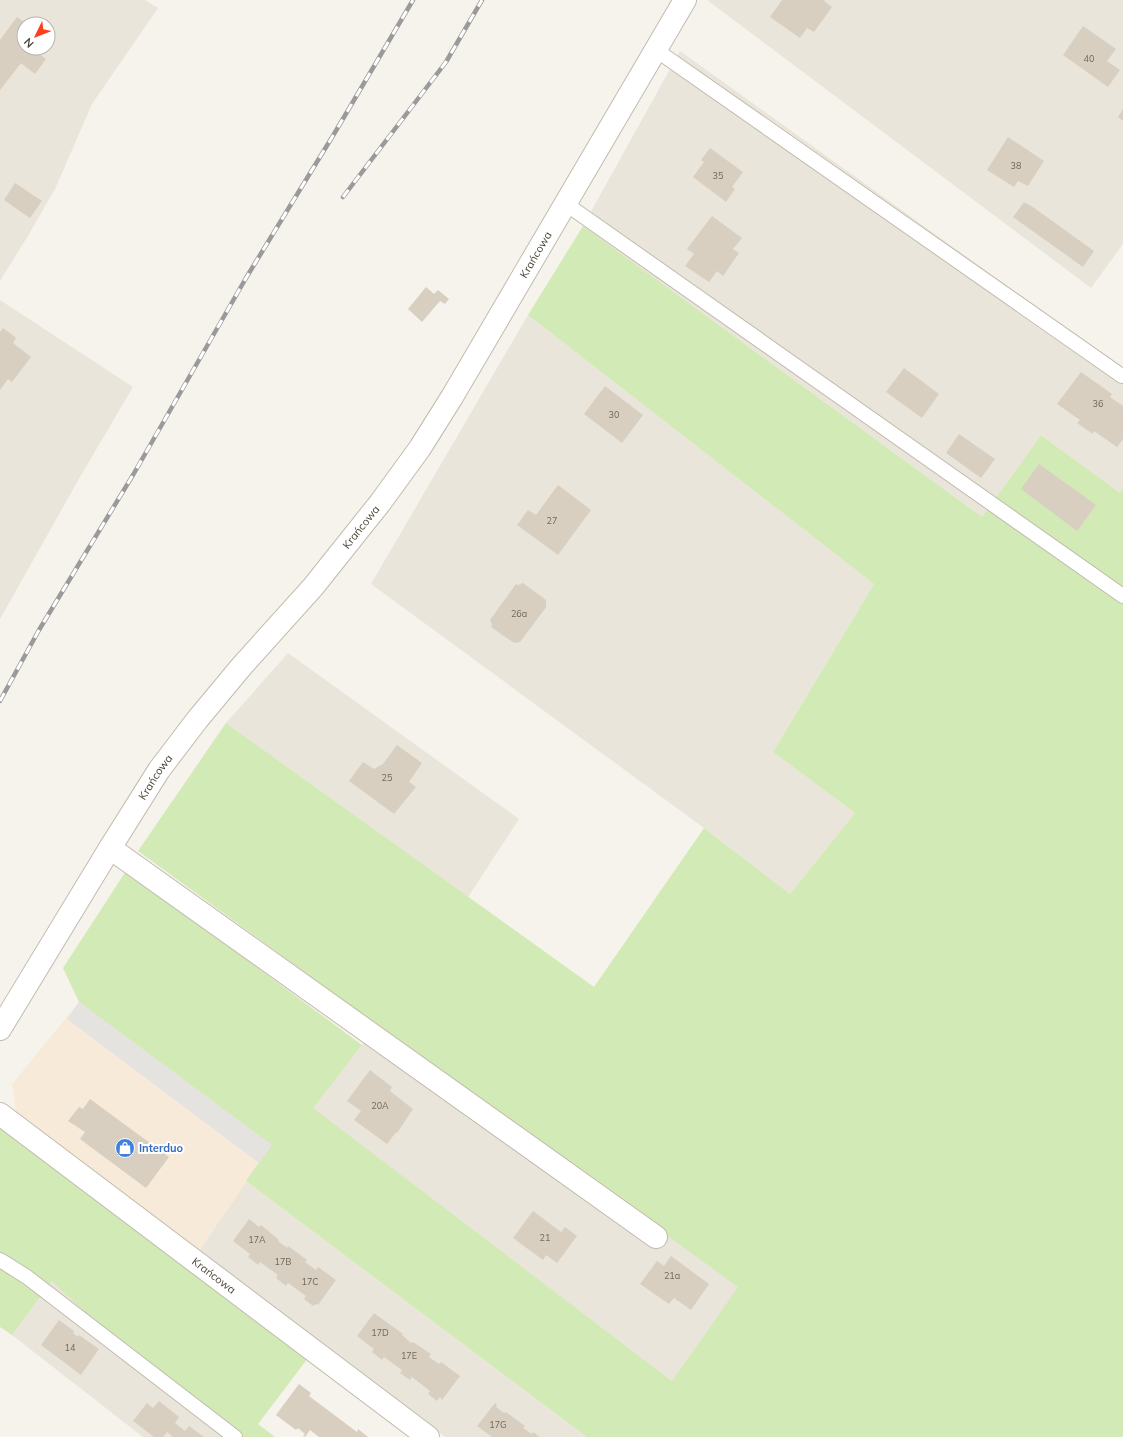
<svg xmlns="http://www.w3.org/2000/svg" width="1123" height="1437" font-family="Mulish,sans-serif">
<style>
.residential{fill:#eae5da;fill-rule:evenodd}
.commercial{fill:#f7ead8}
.green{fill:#d2eab5}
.parking{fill:#e5e3e0}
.building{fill:#d8cfc1}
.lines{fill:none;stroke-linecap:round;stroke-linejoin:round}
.service-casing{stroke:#c2bbae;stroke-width:16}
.minor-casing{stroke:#c2bbae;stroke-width:24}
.tertiary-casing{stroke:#c2bbae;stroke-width:24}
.service{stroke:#fff;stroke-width:14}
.minor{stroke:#fff;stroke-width:22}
.tertiary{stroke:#fff;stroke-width:22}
.rail-casing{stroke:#9a9a9a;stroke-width:4.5}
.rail{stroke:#fff;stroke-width:3;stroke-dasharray:9;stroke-linecap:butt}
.labels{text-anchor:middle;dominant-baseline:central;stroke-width:4;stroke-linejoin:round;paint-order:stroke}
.number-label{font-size:9px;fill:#6e675b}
.street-label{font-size:11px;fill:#4b4439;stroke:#fff}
.shop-label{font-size:11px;font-weight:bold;fill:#366cbe;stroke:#fff;text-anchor:start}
</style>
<rect width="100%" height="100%" fill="#f6f3ec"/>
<g class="residential">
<path d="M0,0H145L158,8L92,104L55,189L29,234L0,281ZM24,24H48V48H24Z"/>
<polygon points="707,0 1123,0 1123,244 1091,288"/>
<polygon points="680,51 1123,369 1123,488 1120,493 1041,435 982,517 583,226"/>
<polygon points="0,300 133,387 80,477 0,619"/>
<polygon points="528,315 874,584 773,752 855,813 790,894 704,828 371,584"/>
<polygon points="288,653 519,819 468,897 226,723"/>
<polygon points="376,1023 739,1286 672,1381 312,1108 362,1045"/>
<polygon points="246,1181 587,1437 445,1437 199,1251"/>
<polygon points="52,1281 250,1437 143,1437 12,1335"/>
</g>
<polygon class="commercial" points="79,1002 272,1145 199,1251 16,1111 12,1084"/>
<g class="green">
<polygon points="583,226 982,517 1041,435 1120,493 1123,488 1123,1437 587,1437 246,1181 271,1145 79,1002 63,968 126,871 362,1045 313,1108 672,1381 738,1287 138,851 226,723 594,987 704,828 790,894 855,813 773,752 874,584 528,315"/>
<polygon points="0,1128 308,1358 258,1424 275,1437 243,1437 138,1362 52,1281 12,1335 0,1327"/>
</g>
<polygon class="parking" points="79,1002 272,1145 259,1163 67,1019"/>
<g class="building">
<polygon points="782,0 823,0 832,7 814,32 807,28 800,38 770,17"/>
<polygon points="17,17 27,24 24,24 24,48 31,48 46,59 35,74 21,63 0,90 0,40"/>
<polygon points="1083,26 1116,49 1107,61 1120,70 1108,87 1063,55"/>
<polygon points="1123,109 1123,121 1118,117"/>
<polygon points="1008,137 1044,161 1028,186 1018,181 1014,187 987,170"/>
<polygon points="710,148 743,172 732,187 735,189 726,202 693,177 704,162 701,160"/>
<polygon points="15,183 42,201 30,218 4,200"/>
<polygon points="1024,202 1033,207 1094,251 1083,267 1013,217"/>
<polygon points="712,216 742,238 733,249 739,253 723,276 717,271 709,282 685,266 694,254 687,249"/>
<polygon points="426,287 434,294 438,290 449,299 445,304 440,301 422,322 408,309"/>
<polygon points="3,328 16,338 13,343 31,357 12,382 8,379 0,390 0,332"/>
<polygon points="904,368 939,394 922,418 886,392"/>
<polygon points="1081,372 1112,394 1110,397 1123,406 1123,439 1117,447 1094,431 1093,434 1077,423 1080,420 1057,404"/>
<polygon points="605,386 643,415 622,443 584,414"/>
<polygon points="959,434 995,459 981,478 946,453"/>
<polygon points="1039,464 1096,505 1077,531 1021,489"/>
<polygon points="558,485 591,510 558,555 517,525 528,510 536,515"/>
<polygon points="523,583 546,600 546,606 547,606 520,642 514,643 491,627 492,625 490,620 516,584 518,585"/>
<polygon points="397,745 422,763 409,782 416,787 394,814 349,781 363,762 374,769 383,764"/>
<polygon points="370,1070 392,1087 390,1091 413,1109 397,1133 396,1132 387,1144 354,1120 361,1111 347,1101"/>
<polygon points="90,1099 169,1157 146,1188 80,1139 85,1132 68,1121 79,1107 83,1109"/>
<polygon points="533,1211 561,1232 565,1227 577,1236 557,1263 546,1255 543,1260 513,1238"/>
<polygon points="249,1219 259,1227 261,1225 279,1240 278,1241 287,1248 288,1246 307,1260 305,1262 316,1270 318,1267 336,1280 318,1305 316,1304 313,1306 304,1299 306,1296 288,1283 286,1286 276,1278 278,1275 260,1262 258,1265 248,1257 250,1254 233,1241"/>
<polygon points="671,1256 709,1284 691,1310 674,1298 669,1304 640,1284 657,1261 664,1266"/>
<polygon points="374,1313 403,1334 402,1335 411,1343 413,1342 431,1354 429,1357 439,1364 441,1362 460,1376 442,1400 440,1397 437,1401 428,1394 430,1391 412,1377 410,1380 400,1373 402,1370 384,1357 382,1360 372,1352 374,1349 357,1336"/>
<polygon points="59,1320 74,1331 73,1333 78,1337 79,1335 99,1349 81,1375 41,1345"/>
<polygon points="299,1384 311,1393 309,1396 357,1432 358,1429 368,1437 319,1437 310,1430 305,1437 303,1436 305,1434 298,1428 296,1430 276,1415"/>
<polygon points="159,1401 179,1417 175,1423 185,1431 189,1426 204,1437 173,1437 167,1432 163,1437 154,1437 133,1421 147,1403 153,1408"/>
<polygon points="495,1403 497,1405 496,1407 504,1413 506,1412 525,1426 523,1428 532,1434 533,1432 540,1437 492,1437 477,1426"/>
</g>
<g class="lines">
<defs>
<g id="service">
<polyline points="656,50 1122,376"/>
<polyline points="566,204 1123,596"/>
<polyline points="0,1260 27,1277 235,1437"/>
</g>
<g id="minor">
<polyline points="110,848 656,1237"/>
<path id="s1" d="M0,1114L428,1437"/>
</g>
<g id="tertiary">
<path id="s2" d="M0,1029L110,848L159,770L197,720L241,667L313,587L380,503L420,448L452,397L685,0"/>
</g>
</defs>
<use href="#service" class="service-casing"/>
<use href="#minor" class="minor-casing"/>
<use href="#tertiary" class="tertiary-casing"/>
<use href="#service" class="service"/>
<use href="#minor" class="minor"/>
<use href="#tertiary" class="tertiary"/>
<defs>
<g id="rail">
<polyline points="343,197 446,62 482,0"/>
<polyline points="0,701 39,630 133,475 246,278 334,134 413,0"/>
</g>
</defs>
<use href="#rail" class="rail-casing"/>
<use href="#rail" class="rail"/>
</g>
<defs>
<symbol id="shop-disc" viewBox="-11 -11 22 22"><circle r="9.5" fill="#3f7fe0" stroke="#fff"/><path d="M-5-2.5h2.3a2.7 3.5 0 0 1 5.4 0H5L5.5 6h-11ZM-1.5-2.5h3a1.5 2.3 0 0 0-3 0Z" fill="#fff"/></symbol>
</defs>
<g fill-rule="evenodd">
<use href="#shop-disc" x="114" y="1137" width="22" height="22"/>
</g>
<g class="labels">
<g class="number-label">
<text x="1089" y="58">40</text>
<text x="1016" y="165">38</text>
<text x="718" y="175">35</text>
<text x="1098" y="403">36</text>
<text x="614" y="414">30</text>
<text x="552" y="520">27</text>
<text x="519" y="613">26a</text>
<text x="387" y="777">25</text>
<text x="380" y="1105">20A</text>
<text x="545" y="1237">21</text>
<text x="257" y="1239">17A</text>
<text x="283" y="1261">17B</text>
<text x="672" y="1275">21a</text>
<text x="310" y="1281">17C</text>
<text x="380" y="1332">17D</text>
<text x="70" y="1347">14</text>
<text x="409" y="1355">17E</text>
<text x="498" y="1424">17G</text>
</g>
<g class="street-label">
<text stroke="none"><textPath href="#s2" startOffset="944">Krańcowa</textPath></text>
<text stroke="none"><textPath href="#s2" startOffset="620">Krańcowa</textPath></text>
<text stroke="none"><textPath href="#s2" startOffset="296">Krańcowa</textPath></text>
<text stroke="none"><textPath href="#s1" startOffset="268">Krańcowa</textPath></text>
</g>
<g class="shop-label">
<text x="139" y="1148">Interduo</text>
</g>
</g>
<g transform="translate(36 36) rotate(227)"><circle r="19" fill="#ffffff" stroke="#b7b4b0"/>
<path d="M0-3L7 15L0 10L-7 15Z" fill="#fc3f1d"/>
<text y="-6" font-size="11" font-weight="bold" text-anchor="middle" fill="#4b4439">N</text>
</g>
</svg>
